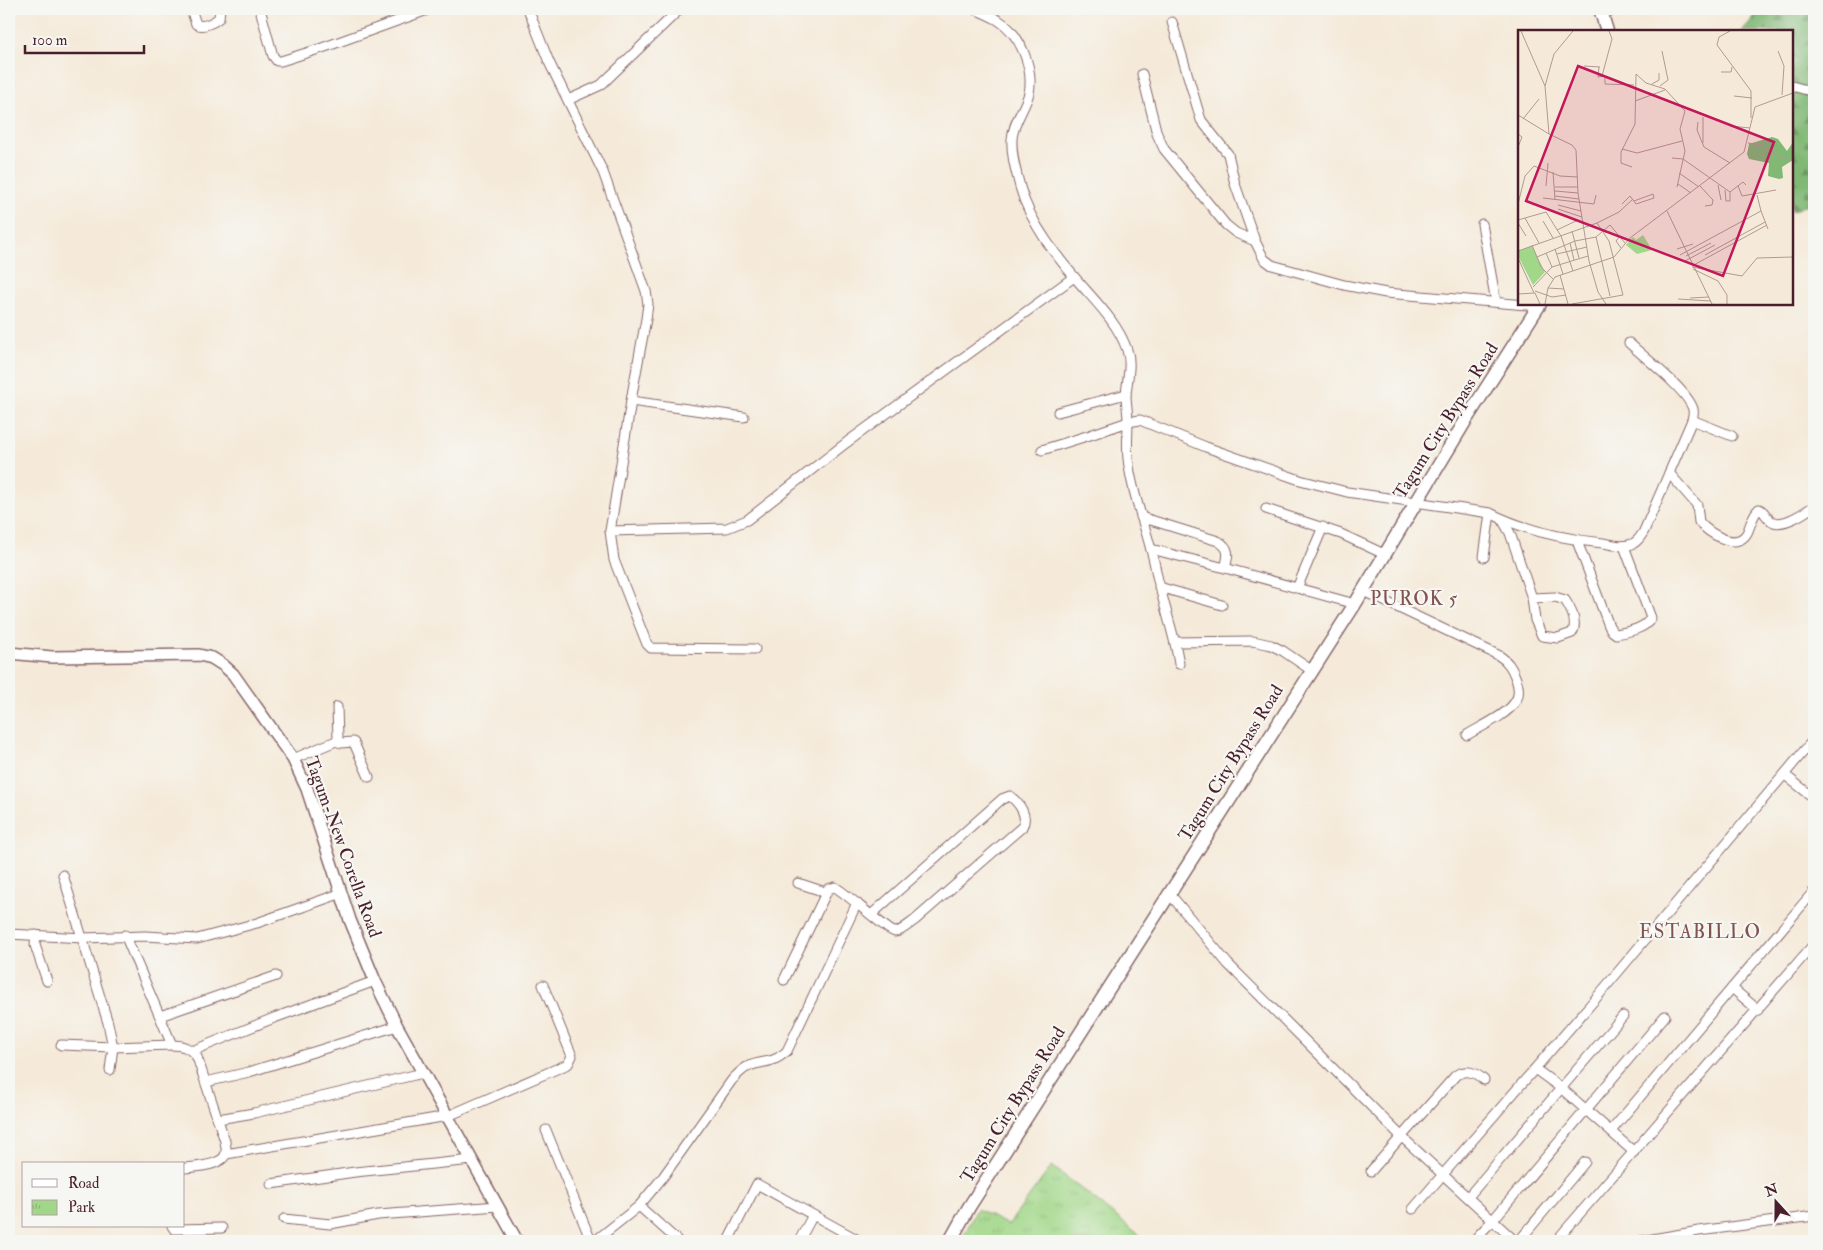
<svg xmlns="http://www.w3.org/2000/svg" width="1823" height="1250" font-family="'IM FELL Double Pica',serif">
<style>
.forest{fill:url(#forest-firs);stroke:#656c50}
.park{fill:url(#park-tufts);stroke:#767b5a}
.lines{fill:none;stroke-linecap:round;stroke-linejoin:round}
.minor-casing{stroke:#866668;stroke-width:11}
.secondary-casing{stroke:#866668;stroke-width:14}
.primary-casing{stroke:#866668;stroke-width:15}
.minor{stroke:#fff;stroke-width:9}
.secondary{stroke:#fff;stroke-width:11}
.primary{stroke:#fff;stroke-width:12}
.labels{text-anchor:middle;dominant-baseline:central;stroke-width:4.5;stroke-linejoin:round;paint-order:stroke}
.street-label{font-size:18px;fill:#4a1f2b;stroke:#f6f6f2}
.neighbourhood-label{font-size:19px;letter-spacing:1px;fill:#825351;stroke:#f6f6f2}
.inset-road{fill:none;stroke:#b19993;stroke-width:1}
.view{fill:#c2185b;fill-opacity:0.15;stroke:#c2185b;stroke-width:2.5}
.inset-edge{fill:none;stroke:#4a1f2b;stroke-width:2.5}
</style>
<defs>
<pattern id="forest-firs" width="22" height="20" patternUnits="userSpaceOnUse" patternTransform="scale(1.25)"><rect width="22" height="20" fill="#80b874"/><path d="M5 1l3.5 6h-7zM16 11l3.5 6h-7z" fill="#6b955f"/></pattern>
<pattern id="park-tufts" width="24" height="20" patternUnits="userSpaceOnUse" patternTransform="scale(1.25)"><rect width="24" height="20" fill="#a1d788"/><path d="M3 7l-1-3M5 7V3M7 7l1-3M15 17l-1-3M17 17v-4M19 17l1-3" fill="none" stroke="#8cb876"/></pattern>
</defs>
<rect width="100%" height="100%" fill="#f6f6f2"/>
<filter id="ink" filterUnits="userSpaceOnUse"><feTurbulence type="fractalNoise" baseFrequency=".02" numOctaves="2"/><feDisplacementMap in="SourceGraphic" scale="10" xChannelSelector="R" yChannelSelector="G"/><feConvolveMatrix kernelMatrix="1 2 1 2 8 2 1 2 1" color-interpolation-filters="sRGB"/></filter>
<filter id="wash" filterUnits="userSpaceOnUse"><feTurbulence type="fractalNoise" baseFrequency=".0096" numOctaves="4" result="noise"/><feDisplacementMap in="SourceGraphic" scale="20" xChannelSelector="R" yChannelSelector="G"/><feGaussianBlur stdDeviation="1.12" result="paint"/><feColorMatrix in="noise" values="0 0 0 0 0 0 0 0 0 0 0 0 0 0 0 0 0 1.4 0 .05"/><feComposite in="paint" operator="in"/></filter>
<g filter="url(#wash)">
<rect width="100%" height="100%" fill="#f5ead9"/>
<polygon class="forest" points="1761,9 1814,9 1814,200 1792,212 1792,31 1742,31"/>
<polygon class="park" points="1052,1166 1147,1241 961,1241 977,1209 1008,1225"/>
</g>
<g filter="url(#ink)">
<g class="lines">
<defs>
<g id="minor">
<path d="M191,9L196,24C202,28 213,23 219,18L220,9"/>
<polyline points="260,9 273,56 277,61 281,61 322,48 430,9"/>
<polyline points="528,9 549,62 603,172 646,291 648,304 646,319 633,389 610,531 614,560 643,634 647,644 651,648 755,649"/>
<path d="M974,9C982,12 991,16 998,20C1020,33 1034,68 1029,93C1025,109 1013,122 1012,139C1011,155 1016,171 1020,187C1030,224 1059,260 1084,288C1100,306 1119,326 1127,350C1132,364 1127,380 1126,395C1126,403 1128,412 1128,421C1128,436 1126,451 1129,466C1133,495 1144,522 1151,550C1155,562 1156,575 1160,587C1166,613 1175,637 1179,664"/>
<polyline points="1602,14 1616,9"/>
<polyline points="1172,22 1201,120 1228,154 1235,184 1255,241"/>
<polyline points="1142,74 1157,134 1164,149 1226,225 1236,233 1255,241 1264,259 1272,265 1344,285 1386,293 1538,306"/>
<polyline points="1792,86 1814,92"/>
<polyline points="568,100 601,85 680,9"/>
<polyline points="1482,224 1496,302"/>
<path d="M1629,343C1645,358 1687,390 1693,409C1694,413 1693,416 1692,420"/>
<polyline points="631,401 744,417"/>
<polyline points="1058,412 1126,394"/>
<path d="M1042,450L1090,435L1128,422L1140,420L1206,447L1300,480L1347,492L1490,513C1526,531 1564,539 1603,543C1613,545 1625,548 1634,543C1639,540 1641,536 1644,531L1692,420L1732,436"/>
<path d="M1669,473L1697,505L1699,522C1708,532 1736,552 1747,533C1751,525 1752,515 1759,509C1765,511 1765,516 1770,520C1781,529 1804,513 1814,506"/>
<polyline points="1266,509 1341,534 1384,554"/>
<path d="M1141,517L1218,541C1230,548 1229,555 1225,568"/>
<path d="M1502,519L1510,533L1532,598L1555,597L1565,600C1571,609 1578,623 1572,633L1558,638L1542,636L1535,620L1532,598"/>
<polyline points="610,531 727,528 747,520 846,443 1074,277"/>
<path d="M1577,541L1609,626L1612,631L1616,634C1627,632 1645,629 1651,618L1624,546"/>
<polyline points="1151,549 1225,568 1355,604"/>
<polyline points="1484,557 1490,513"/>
<polyline points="1159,587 1222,605"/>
<polyline points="1297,588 1323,527"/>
<path d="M1363,591L1498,655C1508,661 1512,668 1516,679C1519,687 1520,695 1515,702C1507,715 1480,727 1467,735"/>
<polyline points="1175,642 1253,641 1271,645 1283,651 1311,670"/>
<polyline points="336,741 341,743 353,742 354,743 369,777"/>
<polyline points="293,759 336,741 338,739 337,707"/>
<polyline points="1785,775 1814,798"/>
<polyline points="63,875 108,1023 113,1047 110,1070"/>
<polyline points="798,883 825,892"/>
<polyline points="1169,893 1228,964 1402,1137 1515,1241"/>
<polyline points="9,934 83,938 145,936 197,939 257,923 342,893"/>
<polyline points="36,935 35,945 47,981"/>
<path d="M125,935L172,1045C183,1045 190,1048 197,1057L225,1141C225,1144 227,1150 226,1153C223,1166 194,1167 184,1168"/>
<path d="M784,980L828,889L835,887C846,893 889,932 895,932C901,932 909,924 915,920L1022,827C1029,816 1019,803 1010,796L1002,799L872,914"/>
<polyline points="1732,988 1758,1010"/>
<polyline points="160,1016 276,976"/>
<polyline points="61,1045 113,1047 172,1045"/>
<polyline points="192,1051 274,1018 375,981"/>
<polyline points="1535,1069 1561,1088 1634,1152"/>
<polyline points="206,1082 249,1072 397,1026"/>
<polyline points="218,1119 254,1113 423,1073"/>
<polyline points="546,1130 591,1241"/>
<polyline points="1611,1131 1814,891"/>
<polyline points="226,1154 448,1116 561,1067 568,1064 572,1056 543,985"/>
<path d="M1371,1171L1456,1075C1467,1069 1475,1072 1484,1080"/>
<polyline points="271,1184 355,1172 472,1160"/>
<polyline points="1468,1197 1623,1016"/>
<polyline points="639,1206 678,1241"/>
<polyline points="1413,1209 1597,997 1814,739"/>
<polyline points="284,1219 330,1224 378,1215 498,1206"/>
<polyline points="172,1226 174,1229 178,1229 222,1228"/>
<polyline points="1475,1239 1493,1220 1665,1016"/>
<path d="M595,1241L639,1206L663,1177L732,1080C736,1076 741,1070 747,1067C764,1059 770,1066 787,1051L857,903"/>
<polyline points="728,1241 757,1184 860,1241"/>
<polyline points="799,1241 813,1215"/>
<polyline points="1519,1241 1585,1162"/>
<polyline points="1556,1241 1814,944"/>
<polyline points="1641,1241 1699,1231 1814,1216"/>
</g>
<polyline id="secondary" points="9,653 52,657 199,655 212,658 223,665 233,674 293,759 307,789 350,920 375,981 397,1026 517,1241"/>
<g id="primary">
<polyline points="1600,9 1607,31"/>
<polyline points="950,1241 969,1207 1355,604 1469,415 1540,304"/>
</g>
</defs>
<use href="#minor" class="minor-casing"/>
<use href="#secondary" class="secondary-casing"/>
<use href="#primary" class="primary-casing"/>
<use href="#minor" class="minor"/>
<use href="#secondary" class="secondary"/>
<use href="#primary" class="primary"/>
</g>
</g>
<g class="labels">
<g class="street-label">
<text transform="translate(1446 421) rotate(-58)">Tagum City Bypass Road</text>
<text transform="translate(1231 763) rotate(-58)">Tagum City Bypass Road</text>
<text transform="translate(343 847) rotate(70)">Tagum-New Corella Road</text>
<text transform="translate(1013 1105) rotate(-58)">Tagum City Bypass Road</text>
</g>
<g class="neighbourhood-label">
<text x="1414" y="599">PUROK 5</text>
<text x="1700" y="932">ESTABILLO</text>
</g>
</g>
<g transform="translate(1518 30)">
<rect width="275" height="275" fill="#f5ead9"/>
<path d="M254,107L260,109L269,121L275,112V130L264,137L265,148L261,149L250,146L251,133L231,129L229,124L231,114Z" fill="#80b874"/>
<path d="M14,216L27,242L15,255L0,226V221Z" fill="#a1d788"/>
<path d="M125,205L134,220L119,224L108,215L115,207L118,210Z" fill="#a1d788"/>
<path class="inset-road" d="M3,1L27,56L31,104L54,115L58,120L60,163L71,231L80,262L88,274M212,1L201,7L199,15L233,61V88M260,21L266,36L264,65M66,36L82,37M81,37L80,47L87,46V54L116,55M203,42H213L214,37M84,46L94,9L91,1M134,54L141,50V43M27,56L36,24L55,1M142,56L150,50L144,21M216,66L234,68M117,71L147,60M0,85L31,104M5,89L21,69M180,92L179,100L186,117L212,133M212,96L232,98M0,104L4,107L0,117M185,113V87M230,113L243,115L260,126L275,131M104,119L119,123L164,111M154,128L165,129L212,162L225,152L228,155M114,137L103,133V122L117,94L118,44L128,53L147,59L167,81L162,99L167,121L159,157M35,142L37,170M161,143L181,157M160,154L173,163M200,155L203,170M28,156L30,133M182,156L195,170L194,175L187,176M220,156L224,166L258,160M37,157H60M207,160L208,171H212V162M37,161L60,163M239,165L243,181M37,166L61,169M25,168L76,174L78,165M116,171L135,164M0,174L7,146L16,136L42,146L59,147M104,174L112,166L118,174L136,168L135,164M40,175L63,181M40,179L64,187M149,181L194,274M40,183L64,192M7,188L21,213M0,190L28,182L43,206M25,191L35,208M0,193L8,206M39,200L60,190M54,201L61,228M43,206L55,241M102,206L98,211L103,218M78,207L92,266M52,213L56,230M14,215L23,237L35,249M37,219L45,244M159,219L175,214M0,221L79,193L101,182L115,169M28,223L34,237M39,224L69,217M162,225L243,181L250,199M187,225L247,192M168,226L193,213M19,227L57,211L78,207L92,195L107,213M0,228L16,263M167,231L197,215M174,236L249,195M174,237L224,246L239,228L275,227M175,239L200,251L209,265V274M42,245L50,274M15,257L34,237L70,226M30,258L46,259M17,261L34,267L48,265M0,264L17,263L22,274M172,268L191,267M160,269L193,271M27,274L30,258L37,247L96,227L112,208L226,122L237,77L275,63M54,274L105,265L91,211L79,193"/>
<path class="view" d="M60,36L256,112L205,246L8,171Z"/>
<rect width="275" height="275" class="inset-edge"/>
</g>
<rect width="1823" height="1250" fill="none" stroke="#f6f6f2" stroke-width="30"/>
<rect x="22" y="1162" width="162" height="65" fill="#f6f6f2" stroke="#b1a0a2"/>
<rect x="32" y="1179" width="25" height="8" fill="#ffffff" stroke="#b1a0a2"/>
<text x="68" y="1188" font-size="15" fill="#4a1f2b">Road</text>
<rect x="32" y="1200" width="25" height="15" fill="url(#park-tufts)" stroke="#b1a0a2"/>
<text x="68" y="1212" font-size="15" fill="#4a1f2b">Park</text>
<g transform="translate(1776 1202) rotate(339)" stroke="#f6f6f2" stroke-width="4" paint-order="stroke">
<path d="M0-4L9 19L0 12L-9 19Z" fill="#4a1f2b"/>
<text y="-8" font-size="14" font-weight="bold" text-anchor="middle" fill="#4a1f2b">N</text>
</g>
<path d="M25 45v8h119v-8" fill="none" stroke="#4a1f2b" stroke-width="2.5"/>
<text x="32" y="45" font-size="15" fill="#4a1f2b" stroke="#f6f6f2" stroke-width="4" paint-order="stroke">100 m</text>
</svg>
